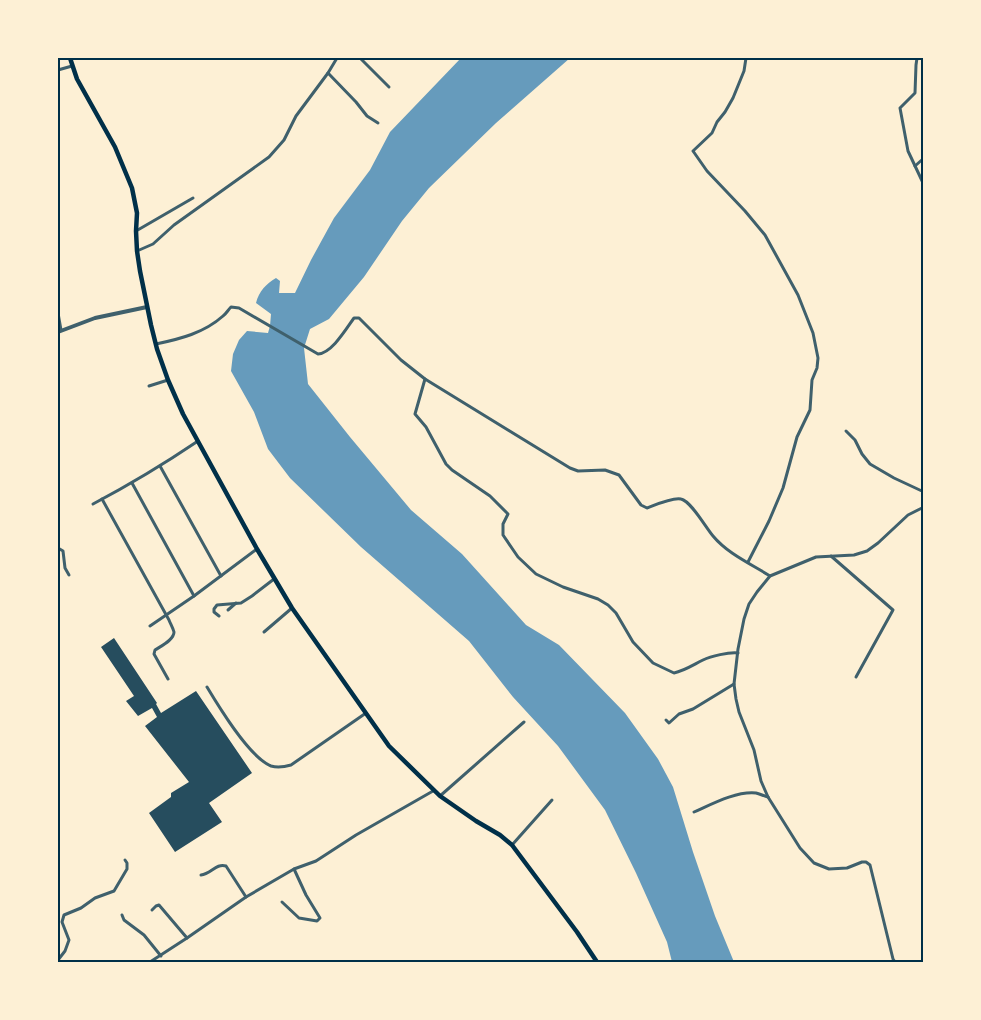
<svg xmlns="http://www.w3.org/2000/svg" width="981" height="1020" font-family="'Work Sans',sans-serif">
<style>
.water{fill:#669bbc}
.building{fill:#264d5e}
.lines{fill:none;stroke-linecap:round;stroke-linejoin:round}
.minor{stroke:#3f606c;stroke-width:3}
.tertiary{stroke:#3f606c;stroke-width:4}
.primary{stroke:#003049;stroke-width:4.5}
.neatline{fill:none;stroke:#003049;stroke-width:2}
</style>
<rect width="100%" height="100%" fill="#fdf0d5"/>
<path class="water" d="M461,58H570L496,123L429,188L402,221L364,277L329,319L310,329L304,348L308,384L350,437L411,510L462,554L526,625L559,645L625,713L658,759L673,787L693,852L715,916L734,962H672L667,942L636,873L605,810L558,746L513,697L469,641L361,547L290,478L268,449L254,412L231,371L233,354L239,340L247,331L268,333L270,326L271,314L256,303C259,291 266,284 276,278L280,281L279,293H295L311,260L334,218L370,170L390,132Z"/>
<polygon class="building" points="114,638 157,703 156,704 161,713 196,691 252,773 209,803 222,822 175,852 149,813 171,797 171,793 189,782 145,726 157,717 152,708 138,716 126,701 134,696 101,647"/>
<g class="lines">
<g class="minor">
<polyline points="360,58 389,87"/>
<polyline points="746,58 744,71 733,98 725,112 717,122 712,133 693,151 707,171 745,211 765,235 798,295 813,333 818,358 817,368 812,380 810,410 797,437 783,488 769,521 748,562"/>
<polyline points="917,58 916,65 915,93 900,108 908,151 924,185"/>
<polyline points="58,70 72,66"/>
<polyline points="328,73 356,102 367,116 378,123"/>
<polyline points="915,166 924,158"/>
<polyline points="136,231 193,198"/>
<polyline points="137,251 153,244 174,225 269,157 284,140 296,116 328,73 337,58"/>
<polyline points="58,313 61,330"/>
<path d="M156,344C180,339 204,333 223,316C226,314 228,310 231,307L239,308L318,354C332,353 346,329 354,318H359L401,360L425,379L570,468L578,471L605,470L619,475L641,505L647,508C655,505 673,497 681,499C691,501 706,528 713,536C728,554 751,564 770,576"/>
<path d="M425,379L415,414L426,427L446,464L452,470L490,496L508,514L503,524V535L518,557L536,574L563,587L598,599L608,605L616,613L633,642L653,663L674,673C684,671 693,665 703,660C711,656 729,652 738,653"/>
<polyline points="149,386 168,380"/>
<polyline points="846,431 855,440 862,454 870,464 894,478 924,492"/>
<polyline points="160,466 221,576"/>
<polyline points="132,483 194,596"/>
<path d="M102,499L169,620C170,623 173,628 174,632C174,640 161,646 155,650L154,654L168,679"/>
<path d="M93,504C129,485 164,464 198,441"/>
<polyline points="58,548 63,551 65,568 69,575"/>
<polyline points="831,556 893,610 856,677"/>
<polyline points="228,610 236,603"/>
<polyline points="219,616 214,612 214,609 217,605 241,603 252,596 274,579"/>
<polyline points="150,626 194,596 257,549"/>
<polyline points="264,632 292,608"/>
<path d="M207,687C219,707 249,757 271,766C278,768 284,767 291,765L366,713"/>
<polyline points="666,720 669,723 679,714 693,709 734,684"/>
<polyline points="440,796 524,722"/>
<path d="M694,812C712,804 736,791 756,793C760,794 764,796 768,797"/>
<polyline points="512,845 552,800"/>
<path d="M201,875C211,874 216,863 226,866L246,897"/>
<polyline points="282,902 299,918 317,921 320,918 306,895 294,869"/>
<polyline points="152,910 156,906 159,905 187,938"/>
<polyline points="122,915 124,920 144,935 161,956"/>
<polyline points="58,960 65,951 69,940 62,922 64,915 81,908 95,898 114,891 127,869 127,863 125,860"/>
<polyline points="150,962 187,938 246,897 294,869 316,861 356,835 433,791"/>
<polyline points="895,962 893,959 870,865 866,862 862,862 847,868 829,869 814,863 800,848 768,797 761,781 754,750 739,712 736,699 734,684 738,649 744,619 749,604 757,592 770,576 816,557 854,555 867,551 878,543 908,515 924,507"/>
</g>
<polyline class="tertiary" points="58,332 95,318 147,307"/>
<polyline class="primary" points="70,58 77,79 115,147 132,188 137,213 136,231 137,251 140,271 151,325 157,349 168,380 183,414 257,549 292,608 389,746 440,796 476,821 500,835 512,845 577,932 597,962"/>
</g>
<rect width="981" height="1020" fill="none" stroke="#fdf0d5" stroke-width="118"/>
<rect x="59" y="59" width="863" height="902" class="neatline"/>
</svg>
